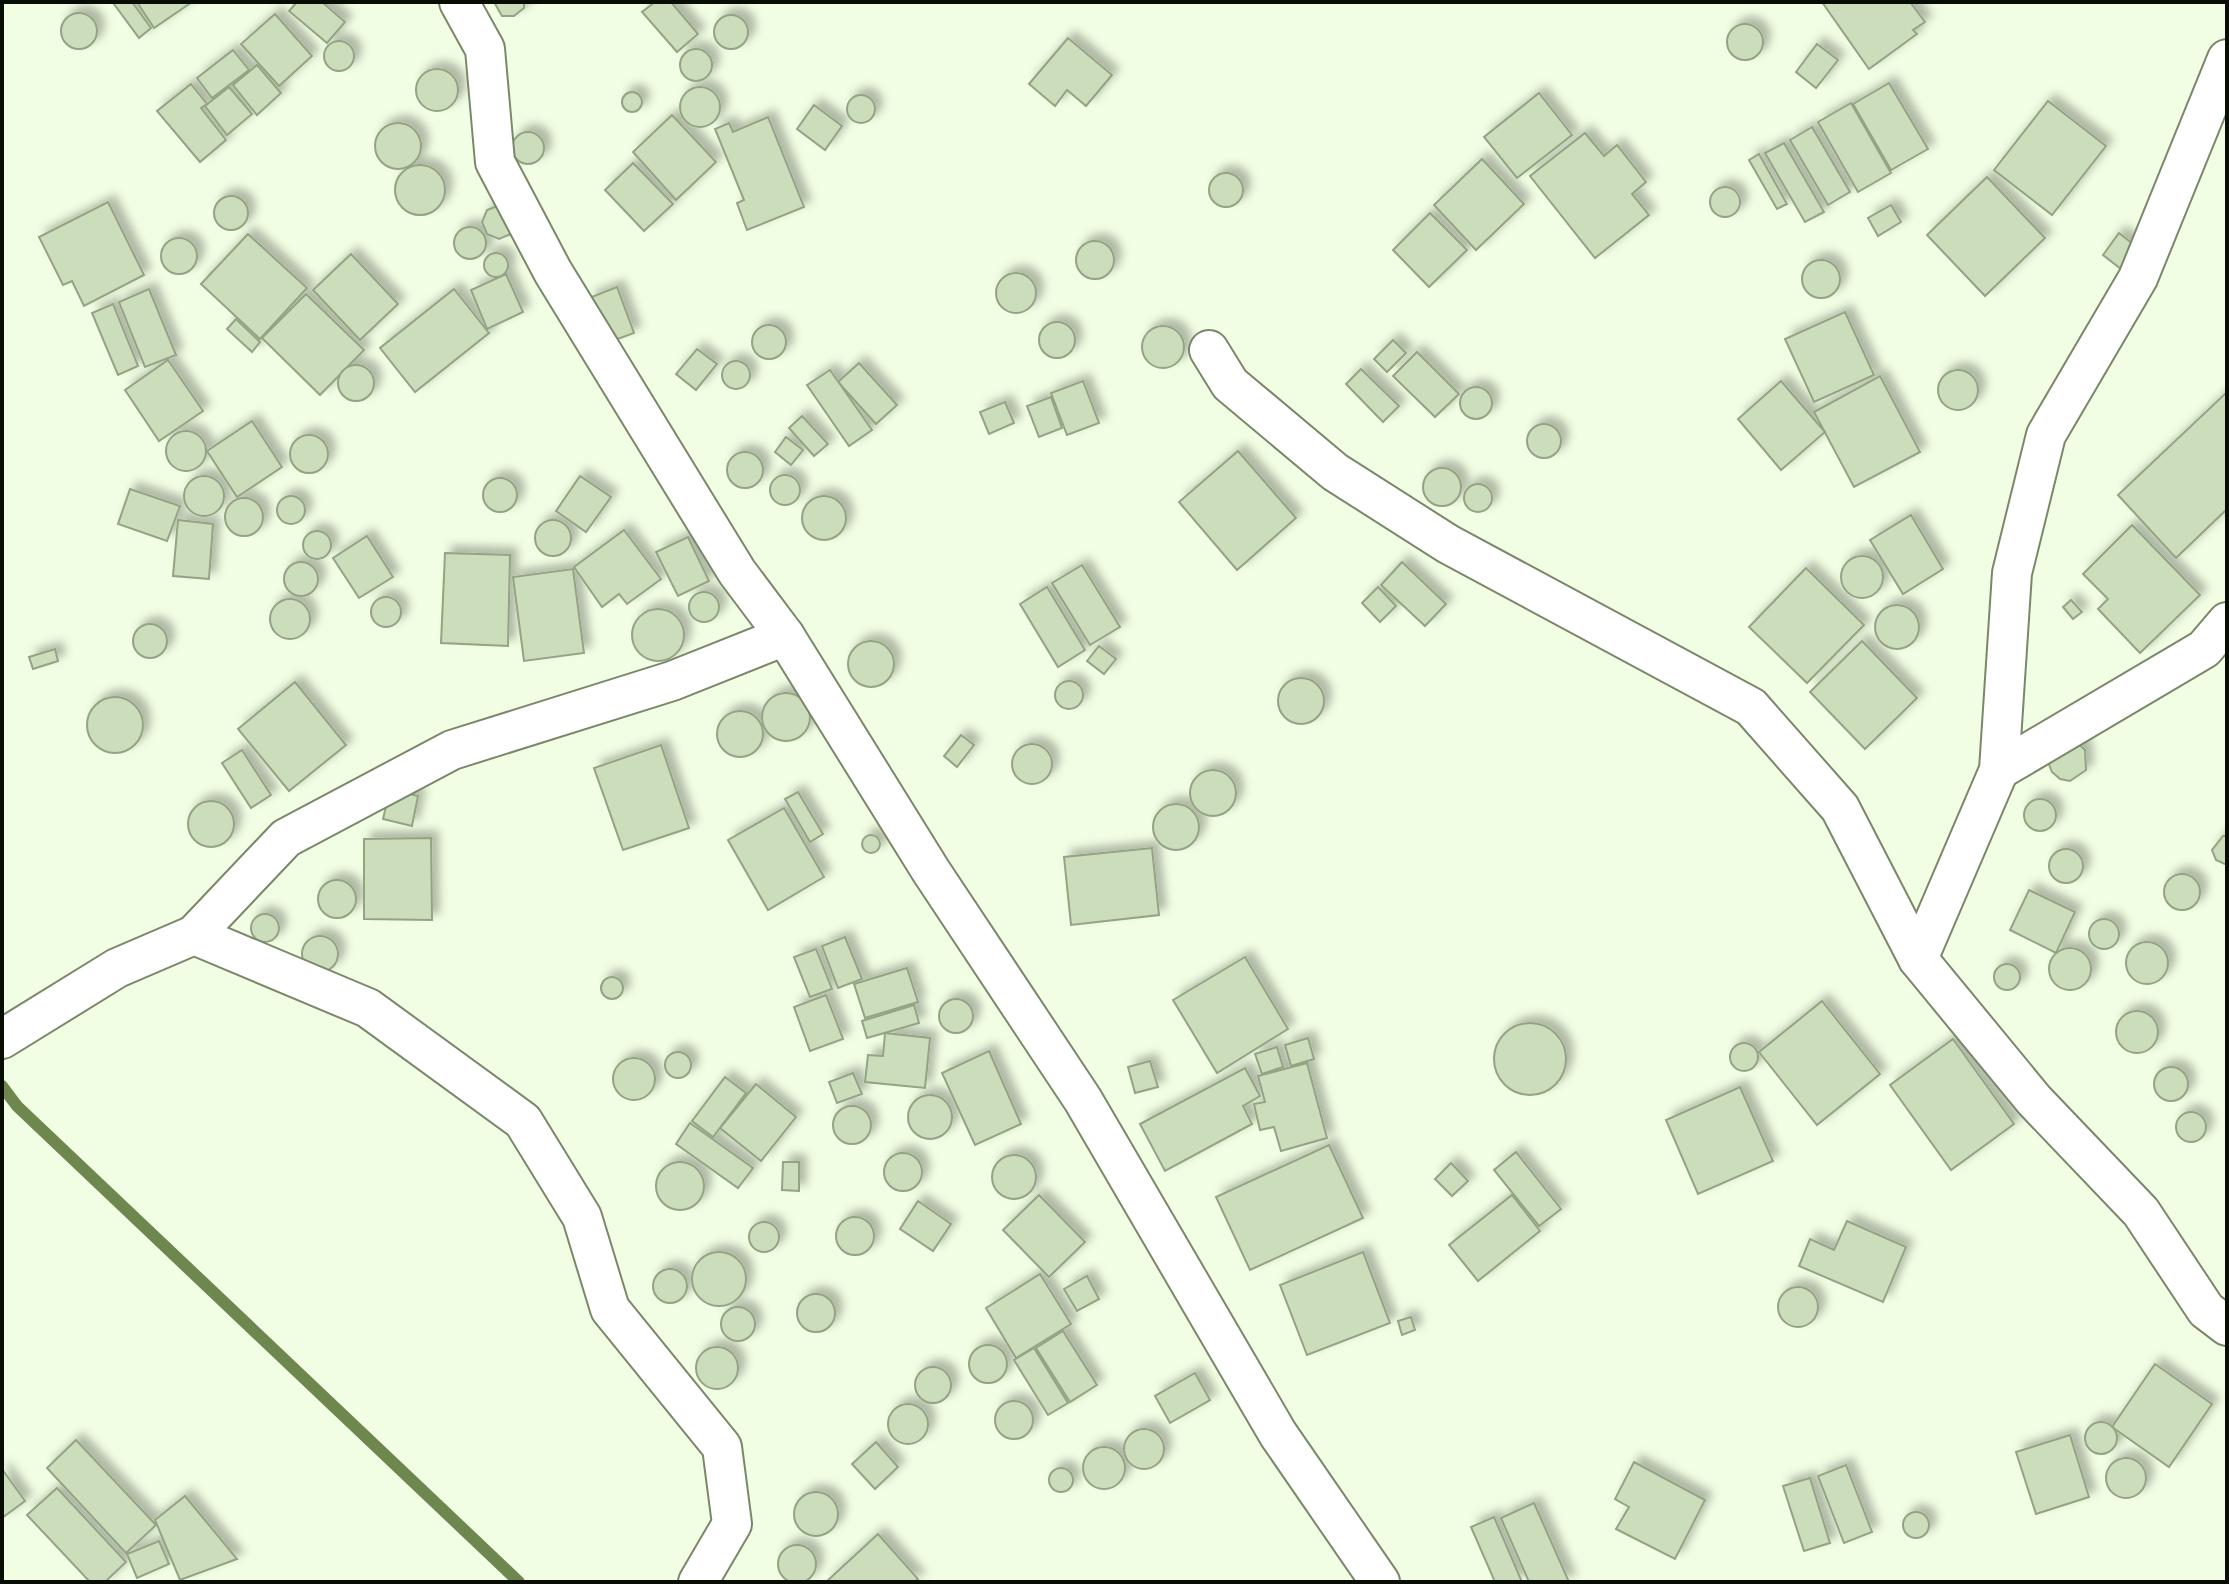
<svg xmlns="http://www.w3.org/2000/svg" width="2229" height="1584" font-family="'Source Sans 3',sans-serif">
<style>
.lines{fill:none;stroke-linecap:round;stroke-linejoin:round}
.stream{stroke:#6d874e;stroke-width:12}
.building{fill:#cdb;stroke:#94a383;stroke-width:2;filter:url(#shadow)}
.minor-casing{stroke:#7a886a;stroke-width:42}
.minor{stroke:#fff;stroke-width:38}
</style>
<defs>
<filter id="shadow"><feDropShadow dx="7" dy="-7" stdDeviation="4" flood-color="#0004"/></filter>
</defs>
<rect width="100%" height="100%" fill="#f1fee3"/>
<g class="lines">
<polyline class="stream" points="2,1086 17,1106 519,1582"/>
</g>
<g class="building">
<polygon points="117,2 132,2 151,28 139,38 114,4"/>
<polygon points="137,2 192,2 154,28"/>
<polygon points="297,2 322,2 345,22 327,43 289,11"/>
<polygon points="494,2 524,2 524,8 514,16 502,16"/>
<polygon points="655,2 671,2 698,34 677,52 642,12"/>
<polygon points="1822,2 1910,2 1925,22 1913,30 1917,34 1869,69"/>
<circle cx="79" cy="31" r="18"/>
<polygon points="275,14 312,56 279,86 241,44"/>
<circle cx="731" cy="32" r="17"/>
<circle cx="1745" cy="42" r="18"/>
<polygon points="1068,38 1112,75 1086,106 1067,90 1055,106 1029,84"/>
<circle cx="339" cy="56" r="15"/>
<polygon points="1817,44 1838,60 1816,88 1796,72"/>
<circle cx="696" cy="65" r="16"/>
<polygon points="233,50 249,70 212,98 197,78"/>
<polygon points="257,65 281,93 257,115 233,85"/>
<circle cx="437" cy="90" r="21"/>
<polygon points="1889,83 1928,149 1891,170 1853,104"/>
<polygon points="191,84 207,104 201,108 226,140 200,162 157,111"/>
<circle cx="700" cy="107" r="20"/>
<polygon points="229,87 252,114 227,135 205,106"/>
<circle cx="632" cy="102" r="10"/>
<polygon points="1539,93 1572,135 1517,178 1484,137"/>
<circle cx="861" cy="109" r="14"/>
<polygon points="2048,101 2106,146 2052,215 1994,170"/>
<polygon points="1851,103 1891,173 1858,192 1818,122"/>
<polygon points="814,105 842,126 825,150 797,129"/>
<polygon points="672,115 716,162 676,200 633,152"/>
<polygon points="768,117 804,207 747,230 737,203 744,200 715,129 729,123 733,132"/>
<circle cx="398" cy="146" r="23"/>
<polygon points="1812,127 1850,192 1828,205 1790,140"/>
<circle cx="528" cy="148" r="16"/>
<polygon points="1585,133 1604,156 1617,145 1646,182 1632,194 1649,215 1595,258 1530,176"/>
<polygon points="1784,143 1824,212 1805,222 1765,153"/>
<polygon points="1759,154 1787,204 1777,209 1749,160"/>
<polygon points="1482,159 1524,204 1476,250 1434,205"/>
<polygon points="633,163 673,204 644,231 605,190"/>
<circle cx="420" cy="190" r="25"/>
<circle cx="1226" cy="190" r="17"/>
<polygon points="1987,177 2045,238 1985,296 1927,235"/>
<circle cx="1725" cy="202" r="15"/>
<circle cx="231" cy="213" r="17"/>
<polygon points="108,202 144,275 84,306 72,281 63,285 39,237"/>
<polygon points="500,205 516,222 511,234 499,239 487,234 482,222 487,210"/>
<polygon points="1891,205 1901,222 1878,236 1868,218"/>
<polygon points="1430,213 1467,250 1429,287 1393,250"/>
<circle cx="470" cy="243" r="16"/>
<polygon points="2119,233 2138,248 2121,269 2103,255"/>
<polygon points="248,234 307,288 260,339 201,284"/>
<circle cx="179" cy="256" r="18"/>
<circle cx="1095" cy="260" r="19"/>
<circle cx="496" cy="265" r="12"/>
<polygon points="351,254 398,304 360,340 313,290"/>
<circle cx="1821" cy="279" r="19"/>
<circle cx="1016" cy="293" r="20"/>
<polygon points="506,274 523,312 487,329 471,290"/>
<polygon points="617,287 634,333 607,343 589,298"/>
<polygon points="149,289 176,355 145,367 119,302"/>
<polygon points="454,289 489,333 415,392 380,348"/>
<polygon points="306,294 364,350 320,395 262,338"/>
<polygon points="113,304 138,366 118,375 92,313"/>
<polygon points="1845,312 1874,375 1814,402 1785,339"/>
<polygon points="236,319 260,342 252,352 227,329"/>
<circle cx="1057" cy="340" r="18"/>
<circle cx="769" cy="342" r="17"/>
<circle cx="1163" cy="347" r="21"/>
<polygon points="1393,340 1406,353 1387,372 1374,359"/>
<polygon points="697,349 717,364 696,390 676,374"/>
<polygon points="1417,352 1459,394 1435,417 1393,376"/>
<polygon points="168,360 203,411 159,441 125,390"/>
<circle cx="736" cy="375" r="14"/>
<polygon points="859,363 897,405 876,424 838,382"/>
<circle cx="356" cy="383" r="18"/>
<polygon points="1361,369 1399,406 1383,422 1346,384"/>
<polygon points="830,370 872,430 849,446 807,385"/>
<circle cx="1958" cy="390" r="20"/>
<polygon points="1880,376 1920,452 1854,487 1814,412"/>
<polygon points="1083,381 1099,423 1067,435 1051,393"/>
<polygon points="1781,381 1825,432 1781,470 1738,419"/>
<circle cx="1476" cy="403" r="16"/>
<polygon points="2227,392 2227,509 2176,558 2118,495"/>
<polygon points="1051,397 1062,428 1039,437 1027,406"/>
<polygon points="1005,402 1014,423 989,434 980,412"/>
<polygon points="802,416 828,444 814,456 789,428"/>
<polygon points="252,421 282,467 237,497 207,451"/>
<circle cx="1544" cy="441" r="17"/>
<circle cx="186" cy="451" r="20"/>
<circle cx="309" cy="454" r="19"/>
<polygon points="786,437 803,450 791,465 775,452"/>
<polygon points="1238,451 1296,518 1237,570 1179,502"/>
<circle cx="745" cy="470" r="18"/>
<circle cx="1442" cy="487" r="19"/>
<circle cx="785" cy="490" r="15"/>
<polygon points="580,476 611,497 586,532 556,511"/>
<circle cx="204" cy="496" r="20"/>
<circle cx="500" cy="495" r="17"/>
<circle cx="1478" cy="498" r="14"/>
<polygon points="130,489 180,506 167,541 118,524"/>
<circle cx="291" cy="510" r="14"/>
<circle cx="824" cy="518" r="22"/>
<circle cx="244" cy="517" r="19"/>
<polygon points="1911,515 1943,569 1903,594 1870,540"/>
<circle cx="553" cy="538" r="18"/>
<polygon points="178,520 213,524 209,579 173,576"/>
<polygon points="2132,525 2200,595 2140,653 2098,609 2108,599 2083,574"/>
<polygon points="624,530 661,579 627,604 619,594 602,607 574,567"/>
<circle cx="317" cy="545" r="14"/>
<polygon points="367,536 393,577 359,598 333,558"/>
<polygon points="688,537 709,581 678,596 656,552"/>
<polygon points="445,553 510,555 508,646 441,643"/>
<circle cx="1862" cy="577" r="21"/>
<circle cx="301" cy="579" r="17"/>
<polygon points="1402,562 1446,604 1425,626 1381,585"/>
<polygon points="1082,565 1120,627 1090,645 1052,583"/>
<polygon points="1806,568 1864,625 1807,683 1749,627"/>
<polygon points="573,569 584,653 524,661 513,577"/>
<polygon points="1047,587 1085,650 1058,667 1020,604"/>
<polygon points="1378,587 1396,606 1380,622 1362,603"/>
<circle cx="704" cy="607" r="15"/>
<circle cx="386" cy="612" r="15"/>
<circle cx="290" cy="619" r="20"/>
<polygon points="2071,600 2082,612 2073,619 2063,607"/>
<circle cx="1897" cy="627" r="22"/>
<circle cx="658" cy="635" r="26"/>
<circle cx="150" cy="641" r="17"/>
<polygon points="1862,641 1917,698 1865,749 1810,692"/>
<circle cx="871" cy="664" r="23"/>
<polygon points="1099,646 1116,659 1104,674 1087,661"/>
<polygon points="55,649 58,661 33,669 29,657"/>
<circle cx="1301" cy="701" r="23"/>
<circle cx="1069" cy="695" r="14"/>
<polygon points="295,682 346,745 289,791 238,729"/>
<circle cx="786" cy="717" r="24"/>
<circle cx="115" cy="725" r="28"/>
<circle cx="740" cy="734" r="23"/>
<polygon points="961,735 974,745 957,767 944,756"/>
<polygon points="2078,743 2085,750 2086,770 2070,781 2060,779 2052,772 2048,762"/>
<circle cx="1032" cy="764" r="20"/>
<polygon points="661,745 689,828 623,850 594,768"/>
<polygon points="242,750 271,795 251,808 222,763"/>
<circle cx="1213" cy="793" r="23"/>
<polygon points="390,789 418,796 412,826 383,819"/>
<polygon points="798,792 823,834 810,842 785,799"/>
<circle cx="2040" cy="815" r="16"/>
<circle cx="211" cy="824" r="23"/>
<circle cx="1176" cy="827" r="23"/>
<polygon points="784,808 824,877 768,910 728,840"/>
<circle cx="871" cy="844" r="9"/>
<polygon points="2223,836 2227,836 2227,865 2216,860 2212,850"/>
<polygon points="431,838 432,920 364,919 364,839"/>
<polygon points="1152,848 1159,915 1071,925 1064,857"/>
<circle cx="2066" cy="866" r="17"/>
<circle cx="2182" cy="892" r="18"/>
<circle cx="337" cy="899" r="19"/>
<polygon points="2029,890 2075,912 2056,953 2010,930"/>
<circle cx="265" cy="928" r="14"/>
<circle cx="2104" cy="934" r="15"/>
<circle cx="320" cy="954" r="18"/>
<polygon points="845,937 862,979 838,988 822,946"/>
<circle cx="2147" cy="963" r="21"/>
<circle cx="2070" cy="969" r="21"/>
<polygon points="816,949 832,989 810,997 794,957"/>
<polygon points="1245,957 1288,1029 1217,1073 1173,1000"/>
<circle cx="2007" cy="977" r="13"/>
<polygon points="907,968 918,1002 865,1018 854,984"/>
<circle cx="612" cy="988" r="11"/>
<polygon points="826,995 843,1039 810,1051 794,1007"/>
<circle cx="956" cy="1016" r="17"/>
<polygon points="1822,1001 1880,1074 1817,1125 1759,1052"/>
<polygon points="914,1005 919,1023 867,1038 862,1021"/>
<circle cx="2137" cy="1032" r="21"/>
<circle cx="1530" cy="1059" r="36"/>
<polygon points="885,1033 930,1038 925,1088 865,1082 868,1055 883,1056"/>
<polygon points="1308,1038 1314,1059 1291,1066 1285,1045"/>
<polygon points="1953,1039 2014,1124 1951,1170 1890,1085"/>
<circle cx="1744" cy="1057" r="14"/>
<polygon points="1277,1047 1283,1067 1262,1074 1255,1054"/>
<polygon points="989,1051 1021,1124 975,1145 942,1073"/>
<circle cx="678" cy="1065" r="13"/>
<circle cx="634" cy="1079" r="21"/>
<polygon points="1150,1061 1158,1087 1135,1093 1128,1067"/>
<polygon points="1307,1063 1327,1138 1281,1151 1274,1127 1260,1130 1254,1104 1265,1102 1258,1076"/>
<circle cx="2171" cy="1084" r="17"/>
<polygon points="1245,1068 1260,1096 1243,1106 1252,1124 1165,1171 1140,1124"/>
<polygon points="853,1073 862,1094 837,1103 829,1082"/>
<polygon points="725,1077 746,1093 713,1137 692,1121"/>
<polygon points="756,1084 796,1117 761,1161 720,1128"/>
<polygon points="1740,1087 1773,1161 1698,1194 1666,1120"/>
<circle cx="930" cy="1117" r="22"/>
<circle cx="852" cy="1125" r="19"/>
<circle cx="2191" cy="1127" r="15"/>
<polygon points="690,1123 753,1168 738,1188 676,1144"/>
<polygon points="1329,1145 1363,1218 1250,1270 1216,1197"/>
<polygon points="1516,1152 1561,1209 1539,1226 1494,1170"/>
<circle cx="903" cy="1172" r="19"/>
<circle cx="1014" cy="1177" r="22"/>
<circle cx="680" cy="1186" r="24"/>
<polygon points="783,1162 799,1162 799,1191 782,1190"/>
<polygon points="1451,1163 1468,1181 1452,1196 1435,1179"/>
<polygon points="1039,1195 1085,1242 1049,1277 1003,1230"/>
<polygon points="1512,1195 1540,1231 1478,1281 1449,1245"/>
<polygon points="918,1201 951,1224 933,1251 900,1229"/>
<circle cx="855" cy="1236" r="19"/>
<polygon points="1847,1221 1906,1247 1883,1302 1799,1266 1810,1239 1834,1250"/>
<circle cx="764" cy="1237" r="15"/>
<circle cx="719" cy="1279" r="27"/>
<polygon points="1363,1252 1390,1323 1307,1355 1280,1285"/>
<circle cx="670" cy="1286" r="17"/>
<polygon points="1040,1274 1071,1324 1016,1358 986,1308"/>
<polygon points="1087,1276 1099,1299 1077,1311 1064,1289"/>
<circle cx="1798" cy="1307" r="20"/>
<circle cx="816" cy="1313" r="19"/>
<circle cx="738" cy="1324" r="17"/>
<polygon points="1411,1317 1415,1330 1402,1335 1398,1321"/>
<polygon points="1063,1331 1097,1385 1070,1402 1036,1348"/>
<circle cx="988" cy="1364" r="19"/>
<circle cx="717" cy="1368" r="21"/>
<polygon points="1034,1348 1068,1403 1048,1415 1014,1360"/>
<polygon points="2155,1364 2212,1404 2169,1467 2112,1427"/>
<circle cx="933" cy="1385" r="18"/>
<polygon points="1195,1373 1210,1400 1170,1423 1155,1396"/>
<circle cx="1014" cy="1420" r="19"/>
<circle cx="908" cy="1424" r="20"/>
<circle cx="2101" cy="1438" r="16"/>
<circle cx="1144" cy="1449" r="20"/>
<polygon points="2070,1435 2089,1497 2036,1514 2016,1452"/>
<polygon points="76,1440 156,1525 126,1553 47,1468"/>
<polygon points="876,1442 898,1467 875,1489 852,1464"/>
<circle cx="1104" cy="1468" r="21"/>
<circle cx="2126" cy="1478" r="20"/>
<polygon points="1634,1462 1705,1500 1675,1559 1616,1529 1629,1507 1615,1499"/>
<polygon points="1846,1465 1872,1532 1844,1543 1818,1476"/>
<circle cx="1061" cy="1480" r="12"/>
<polygon points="2,1469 25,1501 2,1518"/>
<polygon points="1810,1478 1830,1543 1804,1551 1783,1486"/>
<polygon points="57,1488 126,1562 105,1582 90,1582 27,1515"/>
<circle cx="816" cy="1514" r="22"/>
<polygon points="185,1496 237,1559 180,1580 155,1520"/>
<polygon points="1534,1503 1569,1582 1529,1582 1501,1518"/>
<circle cx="1916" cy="1525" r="13"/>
<polygon points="1494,1517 1522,1582 1495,1582 1471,1527"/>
<polygon points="878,1534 918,1579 914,1582 826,1582"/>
<polygon points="159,1541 169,1564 137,1578 127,1554"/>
<circle cx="797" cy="1564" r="19"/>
</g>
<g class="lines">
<defs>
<g id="minor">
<polyline points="459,2 485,49 495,162 553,272 737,572 785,636 931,871 1083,1100 1278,1434 1380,1582"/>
<polyline points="1209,350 1230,384 1335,472 1448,544 1751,707 1840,808 1918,959 2034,1100 2141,1212 2206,1310 2227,1326"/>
<polyline points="1999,770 2204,649 2227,622"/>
<polyline points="194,935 286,838 452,750 672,681 785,636"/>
<polyline points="1918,959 1999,770 2012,573 2046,435 2138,278 2227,59"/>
<polyline points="2,1039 117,968 194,935 368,1008 523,1121 582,1217 610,1309 722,1447 732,1524 698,1582"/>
</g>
</defs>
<use href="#minor" class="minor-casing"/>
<use href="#minor" class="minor"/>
</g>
<rect width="2229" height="1584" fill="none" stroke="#080d04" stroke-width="8"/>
</svg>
